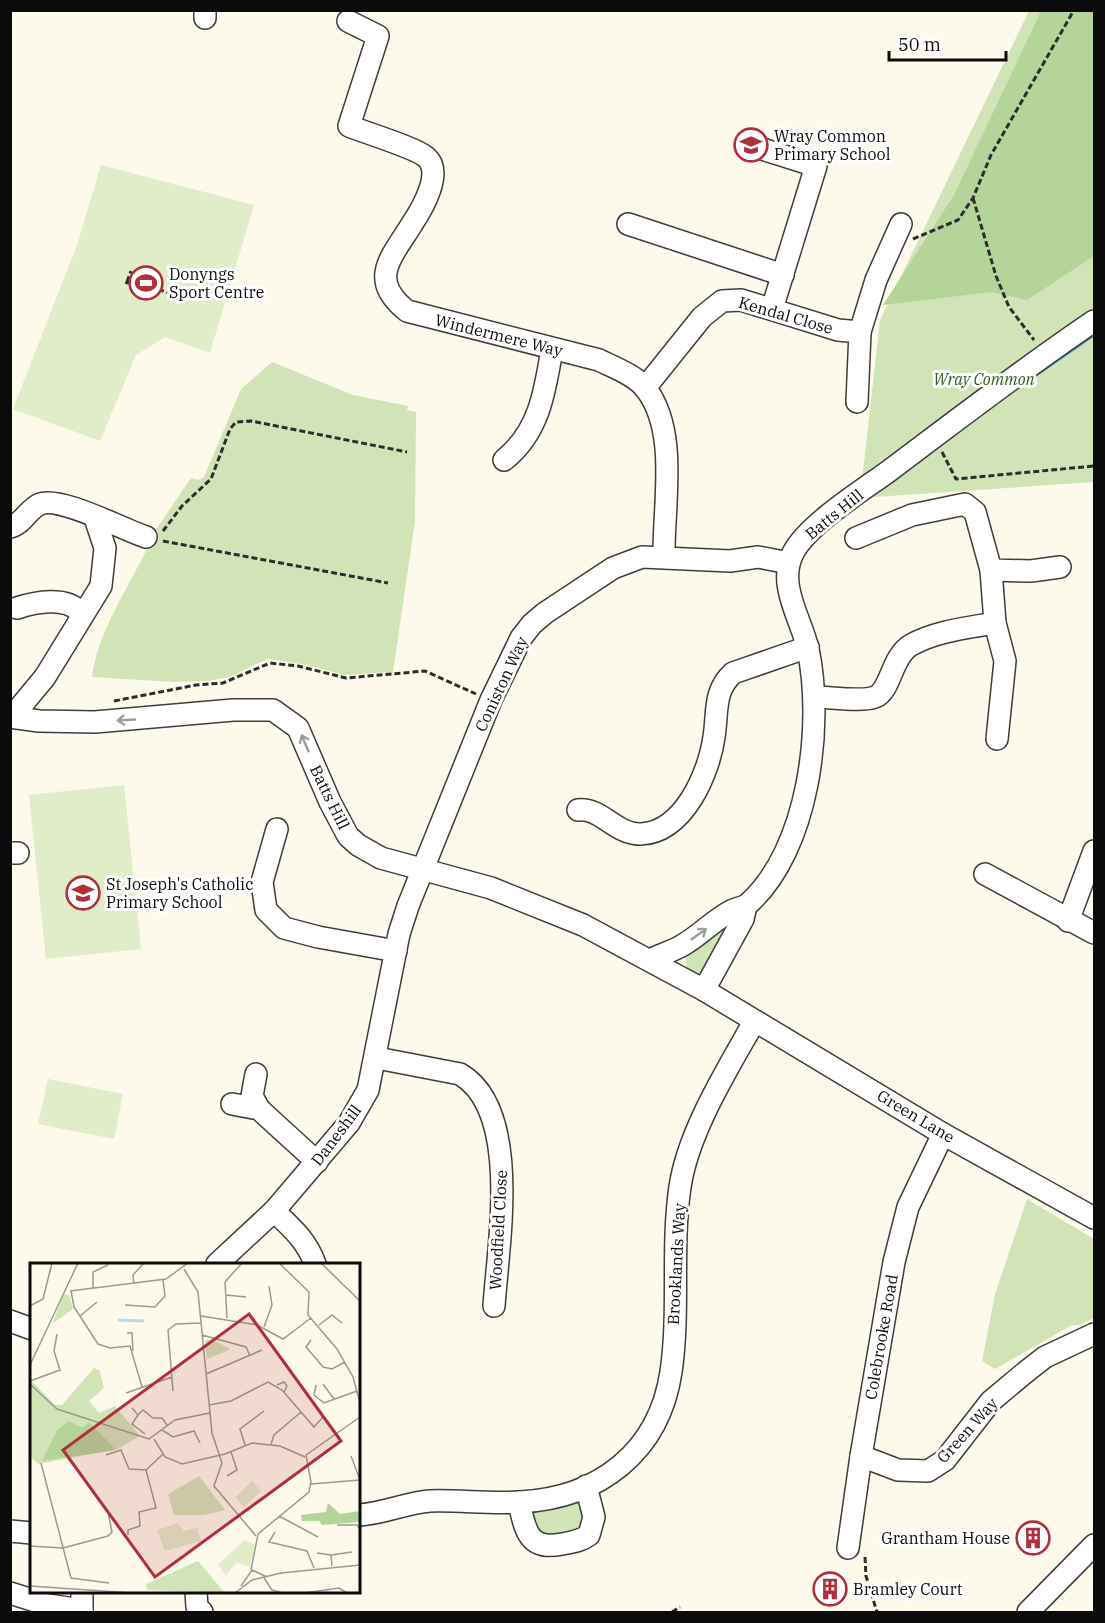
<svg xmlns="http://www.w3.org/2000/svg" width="1105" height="1623" font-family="'IBM Plex Serif',serif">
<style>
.green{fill:#d1e4b8}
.forest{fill:#b5d499}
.pitch{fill:#e1ecc9}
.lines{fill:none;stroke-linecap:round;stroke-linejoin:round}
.stream{stroke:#4293c1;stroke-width:4.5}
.minor-casing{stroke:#3e3e3e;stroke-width:24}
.path{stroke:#2d2d2d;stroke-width:3;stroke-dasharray:6 3;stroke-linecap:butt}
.minor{stroke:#fff;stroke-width:21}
.oneway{stroke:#9d9d9d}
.labels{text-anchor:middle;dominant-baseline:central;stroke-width:6;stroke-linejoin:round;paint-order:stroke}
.poi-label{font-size:16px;fill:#0b0b0b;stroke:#fff;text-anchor:start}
.street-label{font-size:16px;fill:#0b0b0b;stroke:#fff}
.park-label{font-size:16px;font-style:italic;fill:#305d22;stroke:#fff}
.inset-river{fill:none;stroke:#b4dcf0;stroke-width:3}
.inset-road{fill:none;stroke:#9c9a91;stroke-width:1.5}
.view{fill:#af303a;fill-opacity:0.15;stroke:#af303a;stroke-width:3}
.inset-edge{fill:none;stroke:#0b0b0b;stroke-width:3}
</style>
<rect width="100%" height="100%" fill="#fdf9eb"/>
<g class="green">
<polygon points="1029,11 1094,11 1094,482 860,498 880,320"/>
<path d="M272,362L353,395L408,406L407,410L416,412L415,521L393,672L345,675L301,664L267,659L230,677L207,681L175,682L92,677C97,634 129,586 148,547L147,534L155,531L191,478L198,480L204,477L241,389Z"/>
<polygon points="722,929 727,932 705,971 700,975 687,970 685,956"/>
<polygon points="1027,1199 1094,1239 1094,1318 1080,1325 1072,1325 995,1369 982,1361 995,1294"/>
<polygon points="574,1502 583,1503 588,1510 578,1535 536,1535 532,1512"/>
</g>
<polygon class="forest" points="1041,11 1094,11 1094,256 1027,300 992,292 883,305 954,195"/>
<g class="pitch">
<polygon points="101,165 254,205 210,353 165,337 136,355 100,441 13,409 77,245"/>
<polygon points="124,785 141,949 46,959 29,795"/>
<polygon points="48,1079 123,1094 114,1139 38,1124"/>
</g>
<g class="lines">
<polyline class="stream" points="1032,377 1094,334"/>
<defs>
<g id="minor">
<polyline points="205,10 205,18"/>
<path d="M348,21L378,36L349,126C366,133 416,148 426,157C444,172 422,209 412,224C392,257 367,279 407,311L599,360C615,368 635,375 646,389C679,432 663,506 664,557"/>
<polyline points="759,148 816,166 772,309"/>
<polyline points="628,224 783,275"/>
<polyline points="645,388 702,317 722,301 741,300 838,330 860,332 876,280 901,224"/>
<polyline points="857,402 860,332"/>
<path d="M504,460C539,432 545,392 552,349"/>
<path d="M10,527C23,524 28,509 40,504C60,496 122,529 146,537"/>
<polyline points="856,538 912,515 965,504 975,512 991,570 1031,571 1060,567"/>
<path d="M17,608C35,602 66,596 80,612V618"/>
<polyline points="995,623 1005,661 997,739"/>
<path d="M815,697C829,697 863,702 875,697C891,691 891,657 911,645C936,631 967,628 995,623L991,570"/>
<polyline points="10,717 39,721 95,722 233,710 273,710 298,728 330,802 348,836 358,845 381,858 491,888 583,925 704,990 943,1134 1094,1218"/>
<polyline points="16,717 21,706 45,677 101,586 105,548 95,518"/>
<path d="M578,810C601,807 616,835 641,834C684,832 709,773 714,737C718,713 713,691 733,673L808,647"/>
<polyline points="277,829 262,882 266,910 284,928 318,937 396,951"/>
<polyline points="10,853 18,853"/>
<polyline points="985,874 1094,933"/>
<polyline points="1068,921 1094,851"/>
<path d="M650,960C660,955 673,951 683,945C700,935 714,920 731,911C736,908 743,908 748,904C809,850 824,725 808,649C801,618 777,585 793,553C807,525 863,490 889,471C957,420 1024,368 1094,321"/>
<polyline points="704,990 743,919 746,906"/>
<path d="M377,1058L460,1074C522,1110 498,1245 494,1306"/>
<polyline points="256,1074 252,1096 259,1109"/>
<polyline points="232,1104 259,1109 317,1162"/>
<path d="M274,1211C292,1228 307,1241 315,1264"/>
<polyline points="217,1264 274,1211 349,1123 368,1090 399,934 408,906 491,700 521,638 532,624 545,613 613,568 642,557 730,561 758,557 789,563"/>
<polyline points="10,1321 32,1329"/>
<polyline points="861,1456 898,1470 928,1471 945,1460 991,1401 1027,1371 1045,1357 1094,1334"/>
<path d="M519,1502C525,1531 529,1551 562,1544C572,1542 581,1541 589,1535L594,1517L586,1486"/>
<path d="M358,1515C383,1514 405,1503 430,1501C460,1500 490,1504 520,1502C599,1498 659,1452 671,1372C680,1311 671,1248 680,1187C688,1132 727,1070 754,1022"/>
<polyline points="10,1531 32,1533"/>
<polyline points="848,1548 861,1456 894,1262 908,1207 943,1134"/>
<polyline points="196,1592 197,1607 202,1612"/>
<polyline points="10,1593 48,1605 82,1610"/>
<polyline points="82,1612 82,1592"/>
<polyline points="1028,1612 1094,1545"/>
</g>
</defs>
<use href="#minor" class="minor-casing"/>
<g class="path">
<polyline points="973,198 996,276 1009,307 1034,340"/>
<polyline points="913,239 958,220 973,198 991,155 1074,10"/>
<polyline points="127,282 131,271"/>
<polyline points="126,284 127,282 149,291 157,288 167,293"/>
<polyline points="942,452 956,479 1094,466"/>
<polyline points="163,531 182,506 211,479 230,429 236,422 251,421 407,452"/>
<polyline points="163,541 388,583"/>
<polyline points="114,701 196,685 223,683 270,663 298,666 346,678 425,671 476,694"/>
<polyline points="865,1557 866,1576 877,1612"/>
<polyline points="672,1612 680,1607"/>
</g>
<use href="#minor" class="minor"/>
</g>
<defs><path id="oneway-shaft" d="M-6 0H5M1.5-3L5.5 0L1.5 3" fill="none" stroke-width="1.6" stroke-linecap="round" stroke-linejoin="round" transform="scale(1.5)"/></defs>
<g class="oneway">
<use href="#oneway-shaft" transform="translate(126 720) rotate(177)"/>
<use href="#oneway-shaft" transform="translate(305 743) rotate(-113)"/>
<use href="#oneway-shaft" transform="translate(699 934) rotate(-35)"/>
</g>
<defs>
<symbol id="school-ring" viewBox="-11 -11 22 22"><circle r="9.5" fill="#fff" stroke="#af303a" stroke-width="1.5"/><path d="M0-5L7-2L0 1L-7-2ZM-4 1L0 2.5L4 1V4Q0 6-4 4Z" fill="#af303a"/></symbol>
<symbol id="stadium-ring" viewBox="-11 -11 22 22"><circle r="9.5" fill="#fff" stroke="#af303a" stroke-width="1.5"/><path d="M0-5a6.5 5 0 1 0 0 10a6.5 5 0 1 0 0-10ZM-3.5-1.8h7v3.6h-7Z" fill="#af303a"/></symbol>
<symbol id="building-ring" viewBox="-11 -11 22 22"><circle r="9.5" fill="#fff" stroke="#af303a" stroke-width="1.5"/><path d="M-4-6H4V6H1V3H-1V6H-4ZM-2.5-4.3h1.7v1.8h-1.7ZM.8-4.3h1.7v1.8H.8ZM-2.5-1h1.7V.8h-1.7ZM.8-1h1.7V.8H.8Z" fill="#af303a"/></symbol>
</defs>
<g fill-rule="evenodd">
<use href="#school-ring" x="732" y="126" width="38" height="38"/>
<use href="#stadium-ring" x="127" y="264" width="38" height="38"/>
<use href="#school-ring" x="64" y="874" width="38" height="38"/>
<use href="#building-ring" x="1014" y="1519" width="38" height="38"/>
<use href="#building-ring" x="811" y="1570" width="38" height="38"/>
</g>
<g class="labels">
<g class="poi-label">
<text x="774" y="136">Wray Common<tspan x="774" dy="18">Primary School</tspan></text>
<text x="169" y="274">Donyngs<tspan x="169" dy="18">Sport Centre</tspan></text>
<text x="106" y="884">St Joseph's Catholic<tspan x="106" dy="18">Primary School</tspan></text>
<text x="1010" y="1538" text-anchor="end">Grantham House</text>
<text x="853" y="1589">Bramley Court</text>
</g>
<g class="street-label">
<text transform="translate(786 315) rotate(16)">Kendal Close</text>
<text transform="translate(499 335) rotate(14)">Windermere Way</text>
<text transform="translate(834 514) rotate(-39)">Batts Hill</text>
<text transform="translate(501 684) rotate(-65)">Coniston Way</text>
<text transform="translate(330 797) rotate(64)">Batts Hill</text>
<text transform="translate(916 1116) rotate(31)">Green Lane</text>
<text transform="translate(336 1135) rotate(-53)">Daneshill</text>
<text transform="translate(498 1230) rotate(-87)">Woodfield Close</text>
<text transform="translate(676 1264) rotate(-87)">Brooklands Way</text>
<text transform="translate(881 1337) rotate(-80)">Colebrooke Road</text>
<text transform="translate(967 1430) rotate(-48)">Green Way</text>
</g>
<g class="park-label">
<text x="984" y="379">Wray Common</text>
</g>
</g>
<g transform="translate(30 1263)">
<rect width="330" height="330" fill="#fdf9eb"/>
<path d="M34,31L39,32L43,46L22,61ZM181,76L199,85V87L177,96L175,77ZM64,105L70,108L74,125L59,138L69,150L85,143L110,173L88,186L8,201L0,193V116L25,142H32ZM169,213L195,247L174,252H144L138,231ZM168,298L195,330L117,327L116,321Z" fill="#d1e4b8"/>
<path d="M39,158L52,165L59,159L86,187L12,198L27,167ZM298,240L310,251L330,248V259L292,262L289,258H272L271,252L296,249Z" fill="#b5d499"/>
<path d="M222,218L231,228L214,244L205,234ZM148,260L154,268L167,265L171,278L135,288L127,267ZM214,277L225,282L220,304L207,299L196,312L188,302Z" fill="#e1ecc9"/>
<path class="inset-river" d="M88,57L114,58"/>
<path class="inset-road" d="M249,0L279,29L278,52L307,86L323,114L330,140M291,0L330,38M0,1V35M154,6L168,29L182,170L192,200L184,223L226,273M104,21L103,12L114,0M63,25V9L78,2M40,28L136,16L158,0M41,28L44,44L68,81L80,85L100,83L112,124M196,32L216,34M95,42L125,44L135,33L133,17M0,43L13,36L22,0M50,53L67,39M171,53L227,62L253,76L281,55M197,55L195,19L212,0M289,62L302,52L312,60M234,64L242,42L239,23M97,70H102L103,88M172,72L216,84L220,93M281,77L276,84L293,104L302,106L315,99M0,102L48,0M176,111L232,87M0,118L30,107L24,88L27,71M0,121L27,146L119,176L145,157L180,150M293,121L304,136M247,122L254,119L257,123L254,129M286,122L284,132L294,140L327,128M143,128L138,67L146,61L171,60M96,130L142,114M179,142L201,138L238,119L252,127L284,164L293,154M102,145L108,152L102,161L115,171M108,152L113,147L123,155H132L137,162M132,167L143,174L164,168L170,180M124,176L135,194L152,201L195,191L222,180L250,183L275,194M241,181L244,172L271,149M215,182L210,166L234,148M76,192L91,187L99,206L116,207M321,193L330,217M11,200L41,315L79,320M197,213L207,207L201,189M281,221L330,217M249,253L288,274M307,262H327L330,266M245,269L239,279L277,288L284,305M98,272V267L110,263L109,249L126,245L116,207L133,191M0,283L33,285L78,273L82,269L78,249M287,290L301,292L302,303M301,292L322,289M221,307L228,271L279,229L281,219L276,192L330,154M234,315L242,327L253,330M0,323L102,330M211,323L222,307L237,314M205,330L222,317L251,310L330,302M274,330L309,325L317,330"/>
<path class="view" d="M219,51L311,178L125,314L33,187Z"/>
<rect width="330" height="330" class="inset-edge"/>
</g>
<rect width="1105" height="1623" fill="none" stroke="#0b0b0b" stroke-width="24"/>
<path d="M889 51v9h117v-9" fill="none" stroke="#0b0b0b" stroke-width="3"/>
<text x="898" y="51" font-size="18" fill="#0b0b0b" stroke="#ffffff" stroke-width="4.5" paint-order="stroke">50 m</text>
</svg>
